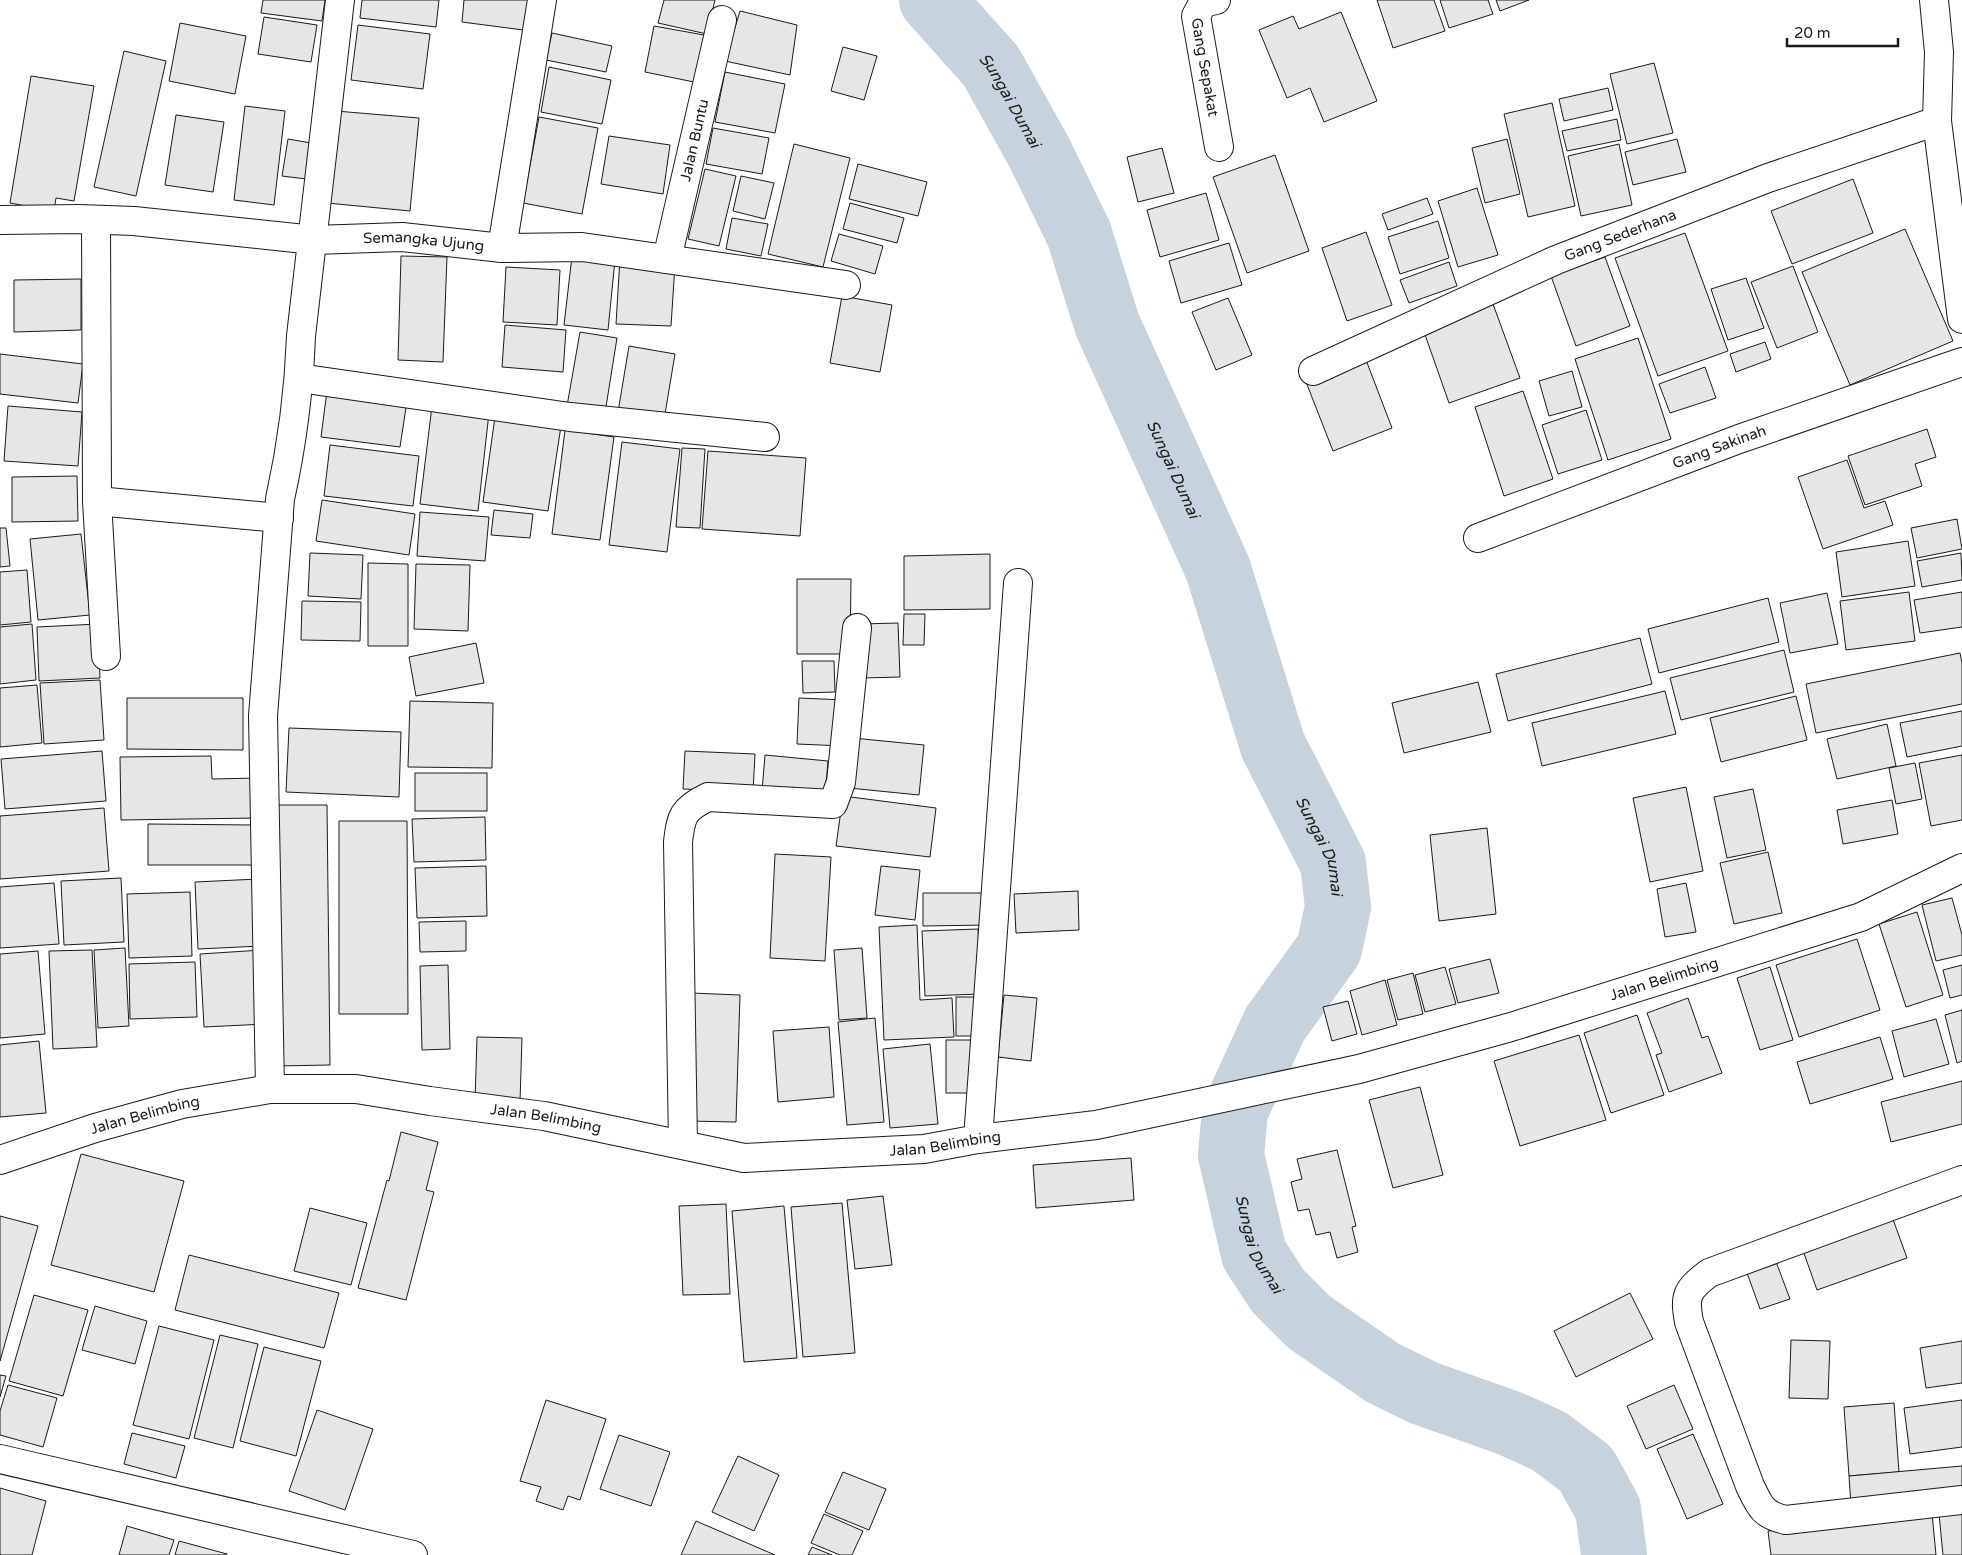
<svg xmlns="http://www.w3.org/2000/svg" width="1962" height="1555" font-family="'Varela Round',sans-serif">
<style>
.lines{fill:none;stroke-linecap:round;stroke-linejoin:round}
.river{stroke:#c6d2dc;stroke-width:66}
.building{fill:#e6e6e6;stroke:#1a1a1a}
.street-casing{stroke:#1a1a1a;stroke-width:30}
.street{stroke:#fff;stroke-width:28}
.labels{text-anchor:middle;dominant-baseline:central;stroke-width:4;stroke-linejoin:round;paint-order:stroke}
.street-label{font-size:15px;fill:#1a1a1a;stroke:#fff}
.water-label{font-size:16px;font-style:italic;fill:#1a1a1a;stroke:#fff}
</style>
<rect width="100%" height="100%" fill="#fff"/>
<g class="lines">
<path class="river" id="s1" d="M932,0L991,66L1039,152L1079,234L1107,324L1218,569L1273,746L1333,863L1338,907L1329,949L1275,1024L1235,1111L1231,1155L1254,1254L1278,1291L1309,1322L1383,1373L1424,1393L1509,1423L1549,1441L1586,1469L1608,1509L1614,1555"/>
</g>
<g class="building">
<polygon points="263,0 325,0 322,21 261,13"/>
<polygon points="362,0 439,0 436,27 360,18"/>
<polygon points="464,0 535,0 531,31 462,22"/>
<polygon points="664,0 715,0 707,34 658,23"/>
<polygon points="1377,0 1434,0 1445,31 1393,48"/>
<polygon points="1440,0 1488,0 1493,14 1449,28"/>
<polygon points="1496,0 1529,0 1500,11"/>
<polygon points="740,11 797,25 790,75 725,61"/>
<polygon points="1341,12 1377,101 1324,122 1310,88 1287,98 1259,30 1293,16 1299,29"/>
<polygon points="264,17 317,25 311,62 258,54"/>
<polygon points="180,23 246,36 235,94 169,81"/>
<polygon points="358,25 430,34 423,89 351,80"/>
<polygon points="654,26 704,35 694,82 645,72"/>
<polygon points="552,33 612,46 606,72 546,60"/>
<polygon points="843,47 877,56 864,100 831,91"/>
<polygon points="124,51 166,61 136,196 94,187"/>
<polygon points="1654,63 1673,133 1627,144 1610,74"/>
<polygon points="549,67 611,80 602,124 541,112"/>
<polygon points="725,72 785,84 775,133 715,122"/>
<polygon points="31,76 94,86 74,201 56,198 54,211 10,203"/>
<polygon points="1608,88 1613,110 1564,121 1559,99"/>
<polygon points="1552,103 1575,206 1528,217 1504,114"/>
<polygon points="245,106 285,111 274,205 234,200"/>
<polygon points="336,111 419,118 410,211 327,203"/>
<polygon points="176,115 224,122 213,192 165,185"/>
<polygon points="539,117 598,128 582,214 523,203"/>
<polygon points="1617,119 1621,140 1567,151 1562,131"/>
<polygon points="713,128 769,138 762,174 706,164"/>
<polygon points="609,136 670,145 663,194 601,184"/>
<polygon points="288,139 311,143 306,179 282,176"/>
<polygon points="1507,139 1520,194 1485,203 1472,148"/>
<polygon points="1677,139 1686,172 1633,185 1625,152"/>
<polygon points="794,144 850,158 823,267 768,254"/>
<polygon points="1619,144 1632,205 1581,216 1568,156"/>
<polygon points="1162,148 1174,193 1138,202 1127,157"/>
<polygon points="1275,155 1309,251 1247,273 1213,177"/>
<polygon points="858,164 927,182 918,216 849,199"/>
<polygon points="705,169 736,176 719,246 688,239"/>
<polygon points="741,176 774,183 765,219 733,211"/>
<polygon points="1853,179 1873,233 1792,264 1771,211"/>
<polygon points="1477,188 1498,255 1458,267 1438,201"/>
<polygon points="1206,193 1219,240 1160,257 1147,210"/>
<polygon points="1427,198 1433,214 1388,230 1382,214"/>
<polygon points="850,203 904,218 897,243 843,229"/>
<polygon points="732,218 768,224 761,256 726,249"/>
<polygon points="1438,221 1449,258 1400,274 1388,237"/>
<polygon points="1905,229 1953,341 1850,385 1802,272"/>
<polygon points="1366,232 1392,305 1347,321 1322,248"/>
<polygon points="1685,233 1728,351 1658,376 1615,258"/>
<polygon points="839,234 883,246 875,274 831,261"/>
<polygon points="1229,243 1242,285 1181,303 1169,261"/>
<polygon points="401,256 447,257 443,362 398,360"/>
<polygon points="572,256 615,260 608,330 564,325"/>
<polygon points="1605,257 1630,326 1576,346 1551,276"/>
<polygon points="620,258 675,265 671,326 616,324"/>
<polygon points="1449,262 1457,286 1409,303 1400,280"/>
<polygon points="1793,266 1818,332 1777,348 1751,282"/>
<polygon points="506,267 560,270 557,325 503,322"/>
<polygon points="1746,278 1764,328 1728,340 1711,289"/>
<polygon points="81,279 81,330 14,332 14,280"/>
<polygon points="842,296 892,305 880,372 830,363"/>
<polygon points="1228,298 1252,355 1216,370 1192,312"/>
<polygon points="1493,304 1520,378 1449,403 1423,329"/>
<polygon points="505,325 566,330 563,372 502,367"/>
<polygon points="580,332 617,338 605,413 567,406"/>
<polygon points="1638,338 1671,439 1608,460 1575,359"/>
<polygon points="1765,342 1771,359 1736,372 1730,354"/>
<polygon points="629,346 675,354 664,420 618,412"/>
<polygon points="0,354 83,364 78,403 0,394"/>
<polygon points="1366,360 1392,428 1333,451 1306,382"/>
<polygon points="1705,367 1716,398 1670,413 1659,384"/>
<polygon points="1572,371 1582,407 1549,416 1539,381"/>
<polygon points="327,391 407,401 400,447 321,437"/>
<polygon points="1523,391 1553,479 1504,496 1475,407"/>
<polygon points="8,406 82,412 78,466 4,461"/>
<polygon points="432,406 489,413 478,511 420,504"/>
<polygon points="1586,410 1602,460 1558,474 1542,425"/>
<polygon points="495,417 561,426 548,511 483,502"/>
<polygon points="1927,429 1936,457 1915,464 1922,486 1865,505 1848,456"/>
<polygon points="565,430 614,437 600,540 552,534"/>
<polygon points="622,442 680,449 667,552 609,545"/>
<polygon points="330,445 419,456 413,506 324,496"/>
<polygon points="682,448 705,449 700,528 676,527"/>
<polygon points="708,451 806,458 800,536 702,529"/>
<polygon points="1847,460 1864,508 1885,501 1893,525 1823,549 1798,477"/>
<polygon points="77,476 78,521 12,522 12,477"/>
<polygon points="322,500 415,514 409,555 316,541"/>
<polygon points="494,510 533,514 530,538 491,535"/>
<polygon points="420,512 489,517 485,561 417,556"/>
<polygon points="1957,519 1962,549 1917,558 1911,528"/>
<polygon points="0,528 6,528 10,566 0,567"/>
<polygon points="81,534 90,615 38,620 30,539"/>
<polygon points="1908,541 1915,586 1842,597 1836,552"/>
<polygon points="310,553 363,555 361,599 308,596"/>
<polygon points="1961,553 1962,580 1922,587 1917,561"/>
<polygon points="990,554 990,609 904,610 904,556"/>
<polygon points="368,563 408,564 408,646 368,646"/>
<polygon points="416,564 470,565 468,631 414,629"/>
<polygon points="27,570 31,622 0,625 0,572"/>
<polygon points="797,579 851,579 850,654 797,654"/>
<polygon points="1909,592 1915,641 1846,650 1840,601"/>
<polygon points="1962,592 1962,627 1920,633 1914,600"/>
<polygon points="1827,593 1838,644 1790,653 1780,603"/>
<polygon points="1768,598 1779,642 1659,673 1648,629"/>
<polygon points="302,601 361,602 360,641 301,640"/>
<polygon points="904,614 925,614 924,645 903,645"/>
<polygon points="898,623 900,677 863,678 861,624"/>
<polygon points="32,624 36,680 0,684 0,627"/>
<polygon points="98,624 100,678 39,681 37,627"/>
<polygon points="1640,638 1652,684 1508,721 1496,674"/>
<polygon points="476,643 484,683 416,696 409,657"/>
<polygon points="1784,650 1794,692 1681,720 1670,678"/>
<polygon points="1960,653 1962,663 1962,704 1816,733 1806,684"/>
<polygon points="802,661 834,661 835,692 803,693"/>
<polygon points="100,680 104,740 44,744 40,683"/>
<polygon points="1478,682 1491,732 1404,753 1392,703"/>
<polygon points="37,685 42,743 0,747 0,688"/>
<polygon points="1665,691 1676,734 1542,766 1532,723"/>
<polygon points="1796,696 1807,740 1721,762 1710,718"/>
<polygon points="127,698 243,698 243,750 127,749"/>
<polygon points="799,698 845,700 843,746 797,744"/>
<polygon points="410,701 493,703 492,768 408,767"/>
<polygon points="1962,711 1962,746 1907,757 1900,723"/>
<polygon points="1887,724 1896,766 1837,779 1827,739"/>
<polygon points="289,728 401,732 399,797 286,792"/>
<polygon points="853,738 924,745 919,795 849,788"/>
<polygon points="102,751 106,801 5,809 1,759"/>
<polygon points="685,751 755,754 753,792 683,789"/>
<polygon points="765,755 828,761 825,796 762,791"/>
<polygon points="1962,755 1962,820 1931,826 1919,763"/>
<polygon points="211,756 212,779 257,778 258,818 121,820 120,757"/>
<polygon points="1915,763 1922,799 1896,804 1889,768"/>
<rect x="415" y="773" width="72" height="38"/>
<polygon points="1686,787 1703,871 1650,882 1633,798"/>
<polygon points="1753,789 1766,850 1727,858 1714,797"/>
<polygon points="843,796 936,808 930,857 836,846"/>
<polygon points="1892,800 1898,834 1843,844 1837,810"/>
<polygon points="275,805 327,805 330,1065 277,1066"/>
<polygon points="104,808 109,871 0,879 0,816"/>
<polygon points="485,817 486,860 414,862 412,819"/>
<polygon points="339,821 407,821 408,1014 339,1014"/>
<polygon points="148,824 254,825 254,865 148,865"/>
<polygon points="1487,828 1496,914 1439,921 1430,835"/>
<polygon points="1768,852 1782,913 1734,924 1720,863"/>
<polygon points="775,854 831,857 825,961 770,958"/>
<polygon points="486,866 487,916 417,918 415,868"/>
<polygon points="881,866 920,870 915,920 875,915"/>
<polygon points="121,878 124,942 64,945 61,881"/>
<polygon points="258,879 261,946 198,949 195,882"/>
<polygon points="54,883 59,944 0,948 0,887"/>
<polygon points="1686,883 1696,932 1665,937 1657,889"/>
<polygon points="1078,891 1079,930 1016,933 1014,894"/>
<polygon points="190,892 192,956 129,958 127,894"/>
<polygon points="923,893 988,893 988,925 923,926"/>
<polygon points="1952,898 1962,935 1962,955 1936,961 1922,905"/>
<polygon points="1917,912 1943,995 1906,1007 1879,924"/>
<polygon points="466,921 466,951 420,952 419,922"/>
<polygon points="917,925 920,1000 952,998 954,1037 884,1040 879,927"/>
<polygon points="978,929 981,994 925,996 922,931"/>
<polygon points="1857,939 1880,1010 1799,1037 1776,965"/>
<polygon points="125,948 129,1026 98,1028 94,950"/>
<polygon points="862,948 867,1018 839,1020 834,950"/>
<polygon points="92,950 97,1047 53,1049 49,951"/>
<polygon points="262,950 266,1024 204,1027 200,954"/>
<polygon points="38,951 45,1034 0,1038 0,954"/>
<polygon points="1490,959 1499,993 1458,1003 1449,969"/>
<polygon points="195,962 197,1017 130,1019 129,964"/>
<polygon points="448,965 450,1049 422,1050 420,966"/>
<polygon points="1962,965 1962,995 1950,998 1943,970"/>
<polygon points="1445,967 1456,1004 1425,1012 1415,975"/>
<polygon points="1770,967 1793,1040 1760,1050 1737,978"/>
<polygon points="1413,973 1423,1014 1398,1020 1387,980"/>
<polygon points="1385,980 1397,1025 1362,1035 1350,991"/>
<polygon points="691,993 740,995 736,1122 687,1121"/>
<polygon points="1004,995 1037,998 1031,1061 998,1057"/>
<rect x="956" y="997" width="23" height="39"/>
<polygon points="1688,998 1702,1038 1708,1036 1722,1073 1669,1092 1656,1055 1662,1053 1647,1013"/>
<polygon points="1348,1001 1357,1034 1332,1041 1323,1007"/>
<polygon points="1962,1010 1962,1061 1957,1063 1945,1015"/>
<polygon points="1637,1015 1664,1095 1611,1113 1584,1033"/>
<polygon points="875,1018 884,1122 847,1125 838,1022"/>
<polygon points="1936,1019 1949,1064 1904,1077 1892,1031"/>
<polygon points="829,1027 834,1097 778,1102 773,1031"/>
<polygon points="1579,1035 1606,1120 1520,1146 1494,1061"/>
<polygon points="477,1037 522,1038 520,1102 475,1101"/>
<polygon points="1880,1037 1893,1079 1810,1104 1797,1062"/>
<rect x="946" y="1040" width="31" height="53"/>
<polygon points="39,1041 46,1113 0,1117 0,1045"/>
<polygon points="930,1044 938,1124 890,1128 883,1049"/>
<polygon points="1962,1081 1962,1124 1891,1142 1881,1102"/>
<polygon points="1420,1087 1443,1175 1393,1188 1369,1100"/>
<polygon points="401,1132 438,1142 426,1190 434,1192 406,1300 358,1288 387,1180 389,1181"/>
<polygon points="1337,1150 1356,1226 1352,1227 1358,1252 1337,1258 1330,1232 1316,1235 1309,1209 1298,1211 1291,1182 1302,1179 1297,1159"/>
<polygon points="81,1154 184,1181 154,1292 51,1265"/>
<polygon points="1131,1158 1134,1200 1036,1208 1033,1165"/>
<polygon points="883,1196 892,1265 855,1269 847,1200"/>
<polygon points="842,1203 855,1353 803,1357 791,1207"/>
<polygon points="726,1204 730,1294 683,1295 679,1206"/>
<polygon points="784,1206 797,1358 744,1362 732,1211"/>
<polygon points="310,1208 367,1223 351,1285 294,1271"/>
<polygon points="1890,1211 1907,1258 1817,1290 1800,1242"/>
<polygon points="0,1216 38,1226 0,1361"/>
<polygon points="189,1255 339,1293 324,1348 175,1310"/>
<polygon points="1775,1259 1790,1299 1760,1309 1746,1270"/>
<polygon points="1630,1293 1653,1339 1576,1377 1554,1331"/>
<polygon points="34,1295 88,1310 63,1396 9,1381"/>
<polygon points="95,1306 147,1321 135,1364 82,1350"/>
<polygon points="159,1326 214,1340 189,1439 133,1425"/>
<polygon points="220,1335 258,1344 233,1448 194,1438"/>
<polygon points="1791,1340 1830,1341 1828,1399 1789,1398"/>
<polygon points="1962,1341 1962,1383 1926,1388 1920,1348"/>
<polygon points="264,1347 321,1361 296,1456 240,1441"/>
<polygon points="0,1375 6,1376 0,1397"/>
<polygon points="8,1385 57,1398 43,1447 0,1435 0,1411"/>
<polygon points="1674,1385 1693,1429 1646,1449 1627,1406"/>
<polygon points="546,1400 606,1419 580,1500 568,1496 563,1510 536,1501 541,1487 520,1481"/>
<polygon points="1962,1400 1962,1447 1910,1454 1904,1408"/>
<polygon points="1894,1403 1899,1472 1849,1476 1844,1407"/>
<polygon points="317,1410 373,1429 345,1510 289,1491"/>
<polygon points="132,1433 185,1446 176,1478 124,1464"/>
<polygon points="1693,1434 1723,1504 1687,1519 1657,1449"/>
<polygon points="619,1435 670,1452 651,1506 600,1489"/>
<polygon points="738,1456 779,1475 754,1531 712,1512"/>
<polygon points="1962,1466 1962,1495 1851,1505 1849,1476"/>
<polygon points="843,1472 886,1489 869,1530 825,1512"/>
<polygon points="0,1488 46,1501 32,1555 0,1555"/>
<polygon points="1962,1511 1962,1555 1943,1555 1939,1514"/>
<polygon points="1932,1513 1936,1555 1771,1555 1768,1531"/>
<polygon points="824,1514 863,1531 852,1555 840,1555 811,1543"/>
<polygon points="696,1521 775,1555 681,1555"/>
<polygon points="127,1526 174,1540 169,1555 119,1555"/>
<polygon points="179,1541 227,1554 227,1555 175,1555"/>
<polygon points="812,1547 832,1555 808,1555"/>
</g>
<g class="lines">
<defs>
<g id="street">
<path id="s2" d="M1216,0L1203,3L1196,16L1219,147"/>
<polyline points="1934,0 1939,52 1937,121 1962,319"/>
<path id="s3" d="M0,220L79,219L134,221L314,240L402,237L502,248L582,247L846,285"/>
<polyline points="96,220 97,501 106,656"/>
<polyline points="502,248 542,0"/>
<path id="s4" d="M667,259L722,20"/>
<path id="s5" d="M1313,371L1556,260L1768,178L1937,121"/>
<polyline points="299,378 570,417 765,437"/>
<polyline points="97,501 279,518"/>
<path id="s6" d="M1478,538L1739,439L1962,362"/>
<path d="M270,1089L263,716L280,499C292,445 299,390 301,336L340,0"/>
<polyline points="978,1139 1018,583"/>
<path d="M683,1144L678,842C681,816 683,809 708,797L833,804L841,782L857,628"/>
<path id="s7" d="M0,1160L95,1128L182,1104L270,1089H356L430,1101L544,1116L744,1158L924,1149L978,1139L1096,1125L1359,1069L1511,1027L1861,917L1962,868"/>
<path d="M1962,1180L1709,1273C1687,1290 1684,1295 1689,1322L1750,1486C1760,1507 1763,1515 1786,1520L1962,1500"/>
<polyline points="0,1459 413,1555"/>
</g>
</defs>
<use href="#street" class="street-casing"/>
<use href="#street" class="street"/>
</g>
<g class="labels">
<g class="street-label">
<text stroke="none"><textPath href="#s2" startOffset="80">Gang Sepakat</textPath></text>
<text stroke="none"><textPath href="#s4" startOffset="122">Jalan Buntu</textPath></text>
<text stroke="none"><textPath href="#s5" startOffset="336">Gang Sederhana</textPath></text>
<text stroke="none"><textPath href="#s3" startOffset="425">Semangka Ujung</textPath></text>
<text stroke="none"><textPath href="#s6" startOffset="258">Gang Sakinah</textPath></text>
<text stroke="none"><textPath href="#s7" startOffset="1701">Jalan Belimbing</textPath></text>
<text stroke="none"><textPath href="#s7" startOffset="152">Jalan Belimbing</textPath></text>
<text stroke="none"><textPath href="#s7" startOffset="558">Jalan Belimbing</textPath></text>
<text stroke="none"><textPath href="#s7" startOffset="962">Jalan Belimbing</textPath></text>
</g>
<g class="water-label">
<text stroke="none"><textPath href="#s1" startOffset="128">Sungai Dumai</textPath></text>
<text stroke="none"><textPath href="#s1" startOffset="532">Sungai Dumai</textPath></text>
<text stroke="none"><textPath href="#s1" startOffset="938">Sungai Dumai</textPath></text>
<text stroke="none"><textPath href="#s1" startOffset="1372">Sungai Dumai</textPath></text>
</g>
</g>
<path d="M1787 38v8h111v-8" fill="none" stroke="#1a1a1a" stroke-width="2.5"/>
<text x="1794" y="38" font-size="15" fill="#1a1a1a" stroke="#ffffff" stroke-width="4" paint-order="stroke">20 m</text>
</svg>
